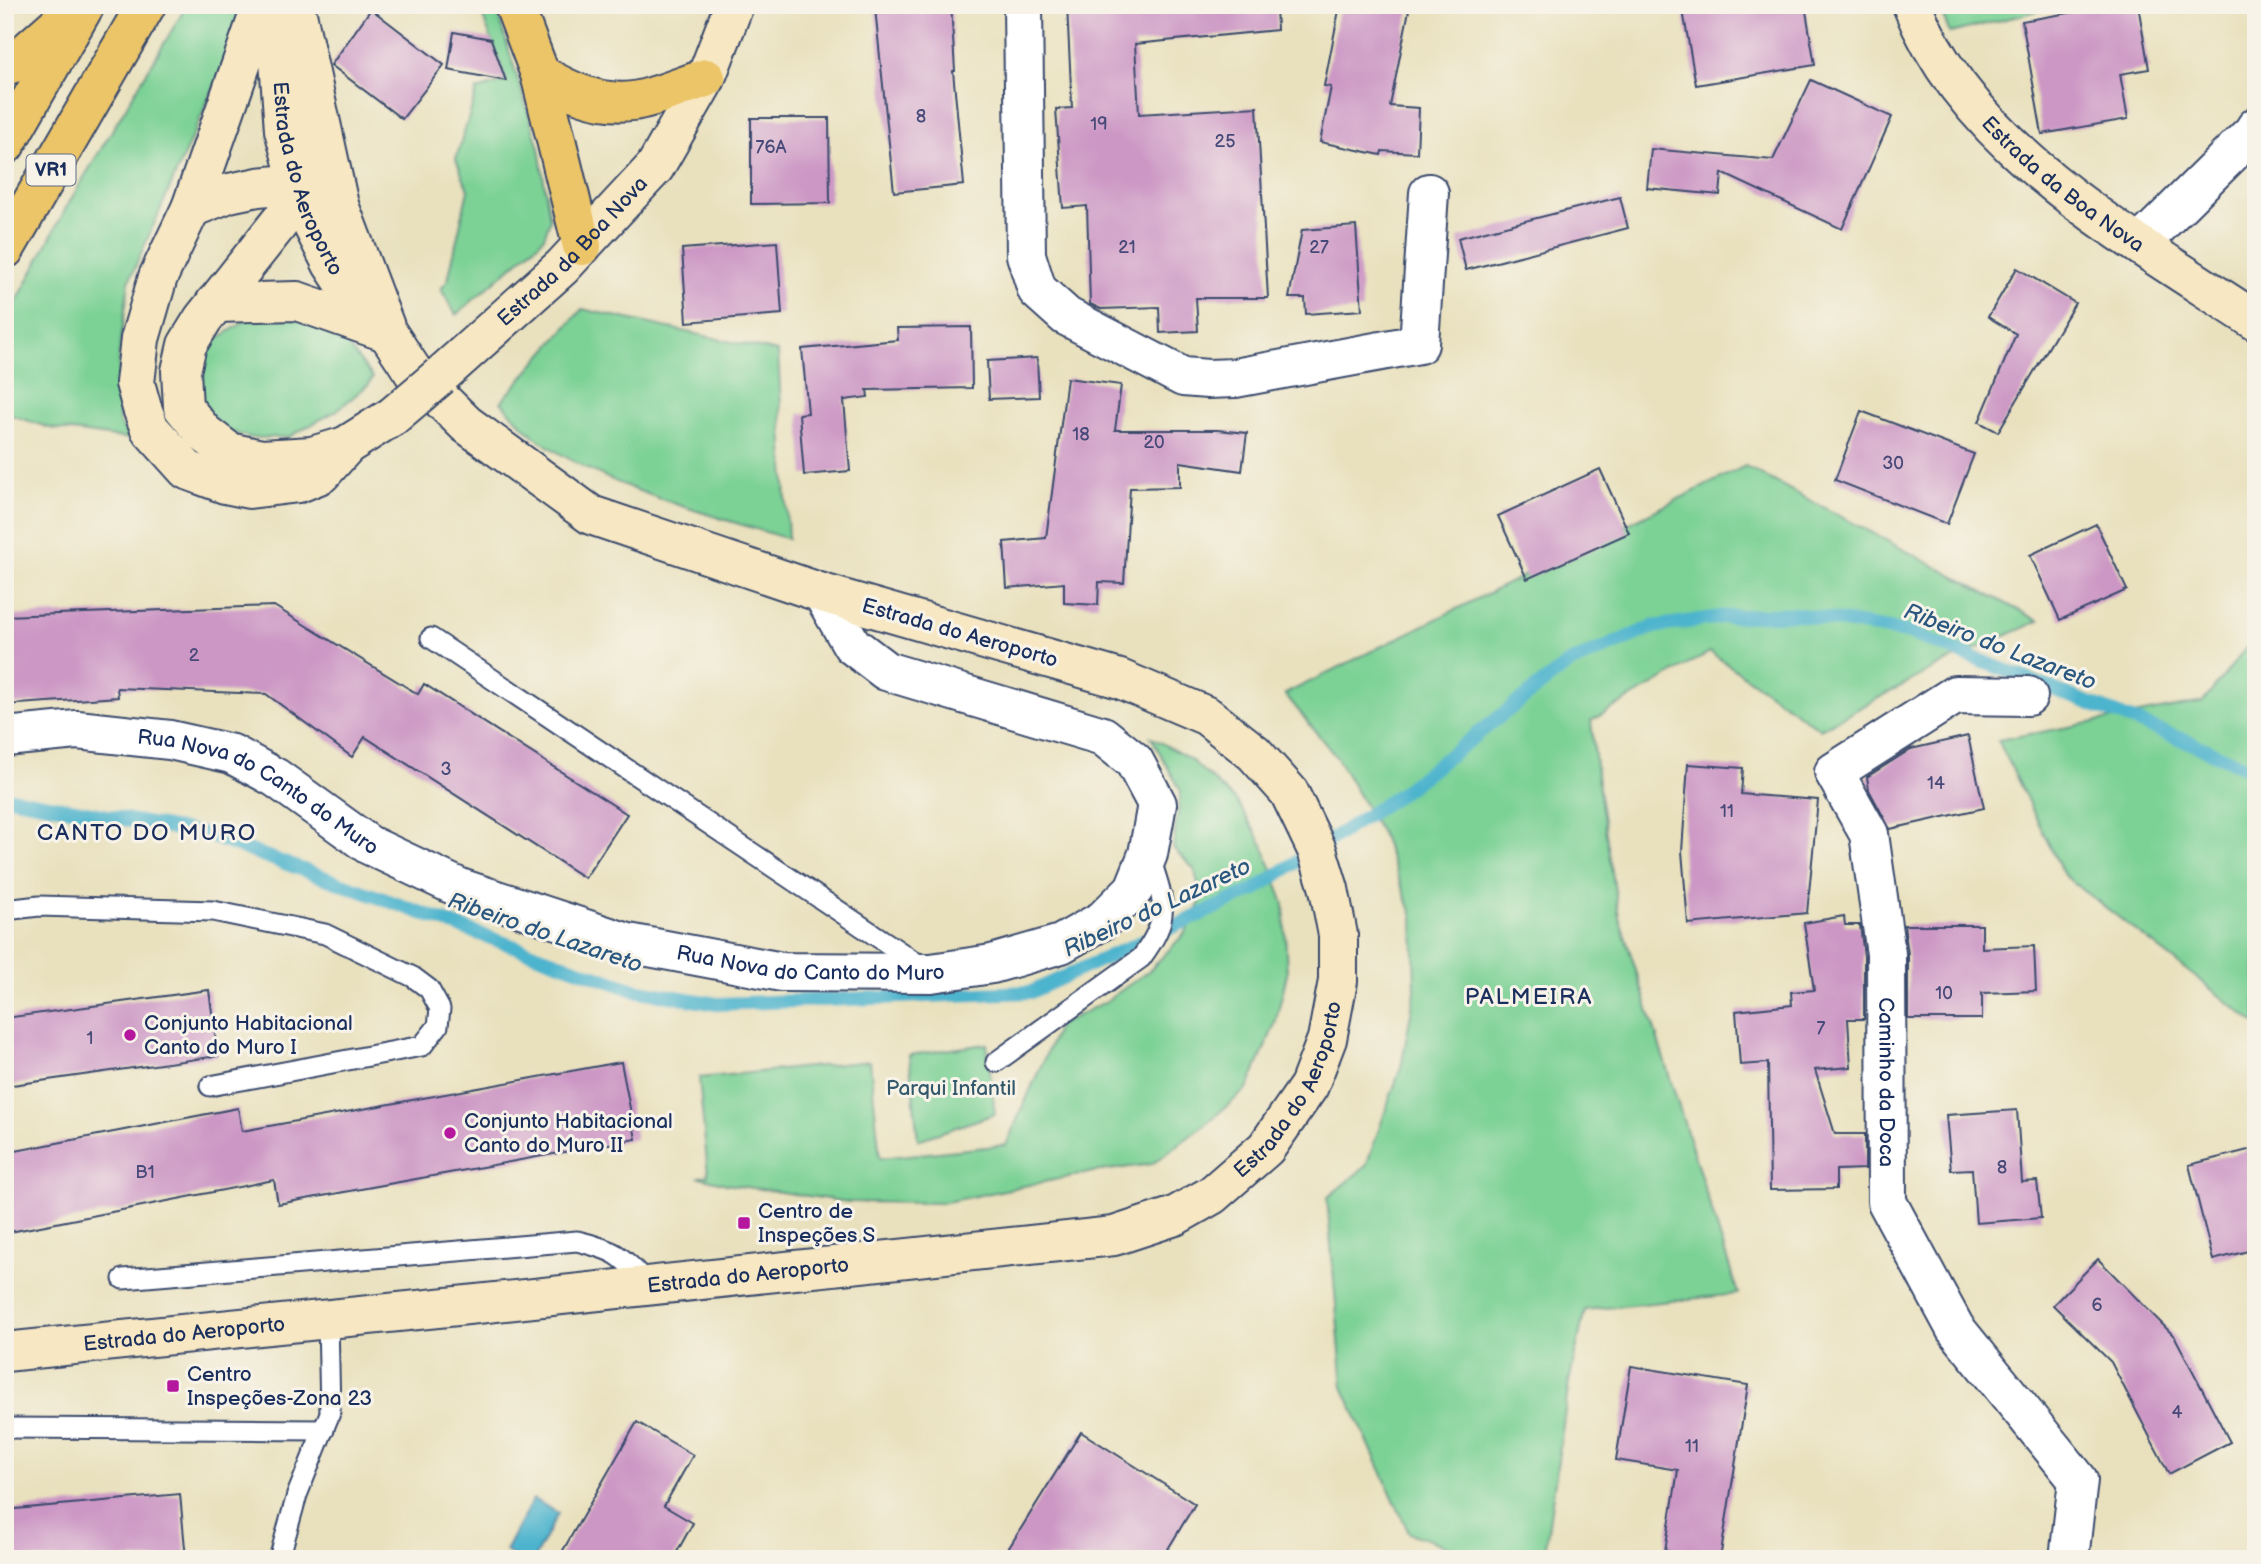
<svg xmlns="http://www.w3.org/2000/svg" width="2261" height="1564" font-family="'Balsamiq Sans',sans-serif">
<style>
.green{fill:#7cd195;stroke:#4c807a;stroke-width:2}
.water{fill:#4eb4cd;stroke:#347296;stroke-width:2}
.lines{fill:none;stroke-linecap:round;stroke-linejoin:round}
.stream{stroke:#4eb4cd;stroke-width:14}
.building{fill:#cc97c5}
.service-casing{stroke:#3a4a6c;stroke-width:23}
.minor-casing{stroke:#3a4a6c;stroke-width:42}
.secondary-casing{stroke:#3a4a6c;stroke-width:42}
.trunk-casing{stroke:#3a4a6c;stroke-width:42}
.service{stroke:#fff;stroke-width:19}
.minor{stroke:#fff;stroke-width:38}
.secondary{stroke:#f7e8c3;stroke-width:38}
.trunk{stroke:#ecc569;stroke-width:38}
.secondary-bridge-casing{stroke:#3a4a6c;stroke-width:42;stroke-linecap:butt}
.secondary-bridge{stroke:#f7e8c3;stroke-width:38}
.poi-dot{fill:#b5179e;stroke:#f7f3e8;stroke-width:2.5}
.labels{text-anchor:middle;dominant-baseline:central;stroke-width:6;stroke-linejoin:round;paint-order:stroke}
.number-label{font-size:18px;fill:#474978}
.shield{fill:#f7f3e8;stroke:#5d6a87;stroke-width:2}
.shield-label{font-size:19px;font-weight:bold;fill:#1b2f5e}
.street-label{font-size:21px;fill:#1b2f5e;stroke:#f7f3e8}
.poi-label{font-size:21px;fill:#1b2f5e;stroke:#f7f3e8;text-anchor:start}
.park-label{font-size:21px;fill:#33586c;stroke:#f7f3e8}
.water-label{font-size:23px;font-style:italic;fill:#2a577f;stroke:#f7f3e8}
.neighbourhood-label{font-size:23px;letter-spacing:2px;fill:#1b2f5e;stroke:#f7f3e8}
</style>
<rect width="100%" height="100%" fill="#f7f3e8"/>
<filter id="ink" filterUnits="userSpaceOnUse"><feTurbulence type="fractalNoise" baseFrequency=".0143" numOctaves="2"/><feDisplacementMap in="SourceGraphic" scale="14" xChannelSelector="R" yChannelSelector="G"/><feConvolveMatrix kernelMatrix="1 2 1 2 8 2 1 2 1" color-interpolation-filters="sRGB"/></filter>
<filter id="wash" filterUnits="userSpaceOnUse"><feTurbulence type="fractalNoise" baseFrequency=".00686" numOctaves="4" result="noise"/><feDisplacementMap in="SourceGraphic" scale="28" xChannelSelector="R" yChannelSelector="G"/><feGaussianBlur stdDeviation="1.57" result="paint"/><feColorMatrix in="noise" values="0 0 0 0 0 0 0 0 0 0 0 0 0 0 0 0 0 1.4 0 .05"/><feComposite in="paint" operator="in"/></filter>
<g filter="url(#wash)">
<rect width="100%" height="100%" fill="#e9e1be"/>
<g class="green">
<polygon points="187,5 250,5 129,281 119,354 119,422 130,439 50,428 5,413 5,324 67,206"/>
<polygon points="479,5 495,5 539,148 550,220 544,237 539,243 456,315 441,289 448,280 468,190 456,159 477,90 506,81"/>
<polygon points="1938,5 2062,5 1950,33"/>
<path d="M582,309L778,352L788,539C706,513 610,490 539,440C525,430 513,414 501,402Z"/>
<polygon points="300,312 343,340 373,377 369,384 336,411 289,437 252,438 228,431 209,415 199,389 201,364 214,341 250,318"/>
<polygon points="1745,466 2039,621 1948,661 1820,729 1710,652 1591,721 1598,783 1619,917 1738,1294 1585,1310 1569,1382 1544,1559 1484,1559 1409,1533 1343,1387 1327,1198 1366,1166 1401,1067 1415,991 1413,916 1381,833 1337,758 1285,694"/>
<polygon points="2256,635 2256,1024 2064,875 1998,740 2203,702"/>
<polygon points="1151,737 1190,759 1237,802 1263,845 1284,904 1287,974 1275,1024 1248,1088 1206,1124 1152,1164 1093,1172 941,1203 848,1202 726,1184 700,1177 708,1175 699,1078 870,1061 880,1158 1006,1145 1059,1025 1105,1002 1151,969 1186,932 1202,898 1194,869 1173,848 1181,791"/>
<polygon points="987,1044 995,1114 918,1140 909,1055"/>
</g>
<polygon class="water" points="533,1499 558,1513 534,1559 518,1559 505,1551"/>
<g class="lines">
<polyline class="stream" points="5,797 204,834 634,990 717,1004 1031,992 1254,890 1400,794 1569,663 1653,627 1720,617 1795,614 1907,632 2191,743 2256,772"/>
</g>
<g id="blocks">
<g class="building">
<polygon points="920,5 951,5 955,71 953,71 964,185 894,192 875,8"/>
<polygon points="1067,5 1276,5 1277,30 1135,44 1139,114 1257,107 1268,298 1196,298 1198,331 1160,333 1159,307 1101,309 1090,304 1087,206 1063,208 1056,109 1072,108"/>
<polygon points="1340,5 1410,5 1390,106 1419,108 1417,153 1382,151 1381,155 1320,142 1331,87 1324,86"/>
<polygon points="1682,5 1805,5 1815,65 1696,85"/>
<polygon points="2115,5 2138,5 2149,69 2120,74 2128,119 2042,134 2022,21"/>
<polygon points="371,9 444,65 402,119 331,65"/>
<polygon points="454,32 491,39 506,81 448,70"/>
<polygon points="1811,80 1892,117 1842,229 1722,173 1720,195 1647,188 1651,149 1773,160"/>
<polygon points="751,118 829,118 830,203 751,204"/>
<polygon points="1620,197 1628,228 1466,270 1458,238"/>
<polygon points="1356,226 1362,310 1306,314 1305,298 1289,298 1302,230"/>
<polygon points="777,242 782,314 687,322 682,249"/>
<polygon points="2017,268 2075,303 1998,432 1979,422 2016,334 1988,317"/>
<polygon points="971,327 972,388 867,390 868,397 844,400 850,471 804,475 799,414 808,413 802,349 898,340 897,328"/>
<polygon points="1037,358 1039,397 989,399 987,361"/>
<polygon points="1067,378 1121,385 1115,430 1217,430 1247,433 1242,471 1180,462 1180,487 1130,488 1124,583 1099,582 1098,605 1064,603 1064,583 1007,588 1004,542 1046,538"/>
<polygon points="1861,411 1974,454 1947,524 1835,480"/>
<polygon points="1600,469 1629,533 1527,579 1498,516"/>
<polygon points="2096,524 2127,590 2060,620 2030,555"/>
<polygon points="274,606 418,694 424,684 627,814 585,878 365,737 352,757 266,694 117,688 118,697 5,705 5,616"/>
<polygon points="1968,736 1984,808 1890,829 1869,790 1867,777 1911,749"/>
<polygon points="1688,764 1743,768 1741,794 1818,800 1807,913 1688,924 1682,851"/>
<polygon points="1844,916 1845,925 1860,925 1864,956 1864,1019 1848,1019 1851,1067 1815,1070 1835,1134 1865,1134 1865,1169 1836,1170 1836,1189 1770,1190 1768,1063 1740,1065 1736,1011 1792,1005 1791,992 1814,990 1804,923"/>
<polygon points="1904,925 1982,925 1982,948 2034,946 2036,991 1982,993 1982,1019 1908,1019 1908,954"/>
<polygon points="209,990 218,1056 5,1086 5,1018"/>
<polygon points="621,1062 636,1139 278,1204 274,1180 5,1233 5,1153 238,1108 242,1131"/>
<polygon points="2017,1110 2022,1182 2037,1181 2041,1218 1976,1223 1972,1169 1951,1170 1946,1115"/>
<polygon points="2256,1148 2256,1249 2213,1260 2189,1165"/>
<polygon points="2098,1259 2175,1337 2230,1442 2169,1474 2111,1362 2053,1305"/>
<polygon points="1631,1366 1748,1385 1720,1559 1665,1551 1678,1470 1616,1460"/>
<polygon points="637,1422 693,1455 664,1506 693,1523 673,1559 558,1559"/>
<polygon points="1081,1432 1195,1504 1162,1559 1002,1559"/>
<polygon points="180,1494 186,1559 5,1559 5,1510"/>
</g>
</g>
</g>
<g filter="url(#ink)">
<use href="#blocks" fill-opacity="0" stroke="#3a4a6c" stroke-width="2"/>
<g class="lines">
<defs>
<g id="service">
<polyline points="431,638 924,968"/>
<polyline points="5,910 39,906 213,911 325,934 413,977 429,989 440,1009 438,1026 422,1046 210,1086"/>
<path d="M996,1062L1141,958C1171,918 1165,903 1150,858"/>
<path d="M123,1279L577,1241C618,1251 620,1255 648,1284"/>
<polyline points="5,1428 324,1430"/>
<polyline points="279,1559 297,1495 330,1413 328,1320"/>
</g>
<g id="minor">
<polyline points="1023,5 1026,255 1037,290 1066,316 1183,377 1208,379 1235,378 1419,344 1429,193"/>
<polyline points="2140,244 2253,132 2256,127"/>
<path id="s1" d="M2028,696L1955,695L1834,772L1869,834L1886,954L1887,1202L1955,1328L2078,1480L2069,1559"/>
<path id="s2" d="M5,737L77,730L170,740L232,754L276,778L369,845L460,888L628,943L782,972L931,973L992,964L1061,944L1103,920L1134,889L1148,854L1157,804L1134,761L1103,736L886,671L852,645L822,593"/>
</g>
<g id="secondary">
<polyline points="262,5 191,208 158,277 140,339 135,383 142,408 150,429 187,470 225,484 249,489 299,483 321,474 347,445 393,416"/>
<path id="s3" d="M1912,5C1968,150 2132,239 2256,321"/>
<path id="s4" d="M279,11V60L284,130L302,196L307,214L332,264L360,307"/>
<polyline points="319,138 310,184 203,319 187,345 181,371 183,407 204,433 229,452 262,459 312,456 342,447"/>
<polyline points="191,208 229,193 258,187 299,183 310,184 322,193"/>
<polyline points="215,303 297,301 380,330"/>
<path id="s5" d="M440,376L562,267L655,167L706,78L734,5"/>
<path id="s6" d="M5,1352L477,1304L1114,1236L1175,1216L1212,1195L1266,1148L1309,1086L1327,1039L1338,981V935L1329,889L1317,850L1289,792L1254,753L1207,716L1120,679L822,593L591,515L466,424L414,373L387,332L339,205L295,5"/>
</g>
<g id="trunk">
<polyline points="514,5 540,74 582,246"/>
<polyline points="5,66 14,63 66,17"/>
<path d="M540,74C569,91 598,105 633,101C652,99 687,84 706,78"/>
<polyline points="5,145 85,5"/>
<polyline points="5,249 146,5"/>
</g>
</defs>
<use href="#service" class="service-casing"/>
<use href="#minor" class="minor-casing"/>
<use href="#secondary" class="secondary-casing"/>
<use href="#trunk" class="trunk-casing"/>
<use href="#service" class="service"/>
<use href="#minor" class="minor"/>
<use href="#secondary" class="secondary"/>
<use href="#trunk" class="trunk"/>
<defs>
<polyline id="secondary-bridge" points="393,416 440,376"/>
</defs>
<use href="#secondary-bridge" class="secondary-bridge-casing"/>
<use href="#secondary-bridge" class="secondary-bridge"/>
</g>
</g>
<g class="poi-dot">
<circle cx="130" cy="1035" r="7"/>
<circle cx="450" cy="1133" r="7"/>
<rect x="737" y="1216" width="14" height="14" rx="3.5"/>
<rect x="166" y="1379" width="14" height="14" rx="3.5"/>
</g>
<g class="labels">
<g class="number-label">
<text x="921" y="116">8</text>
<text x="1099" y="124">19</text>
<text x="1225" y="141">25</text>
<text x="771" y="147">76A</text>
<text x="1127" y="247">21</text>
<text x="1319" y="247">27</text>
<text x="1081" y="434">18</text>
<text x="1154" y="442">20</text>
<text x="1893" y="463">30</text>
<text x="194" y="655">2</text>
<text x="446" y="769">3</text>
<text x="1936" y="783">14</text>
<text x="1727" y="811">11</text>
<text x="1944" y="993">10</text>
<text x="1821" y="1028">7</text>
<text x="90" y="1038">1</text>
<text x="2002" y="1167">8</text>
<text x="145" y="1172">B1</text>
<text x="2097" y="1305">6</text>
<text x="2177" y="1412">4</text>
<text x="1692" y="1446">11</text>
</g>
<rect class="shield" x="26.5" y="154.5" width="49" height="31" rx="5"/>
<g class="shield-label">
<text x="51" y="170">VR1</text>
</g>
<g class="street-label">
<text stroke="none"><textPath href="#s4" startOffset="172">Estrada do Aeroporto</textPath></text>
<text stroke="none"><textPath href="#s3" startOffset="238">Estrada da Boa Nova</textPath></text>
<text stroke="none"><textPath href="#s5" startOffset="182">Estrada da Boa Nova</textPath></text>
<text transform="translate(960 633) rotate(16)">Estrada do Aeroporto</text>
<text stroke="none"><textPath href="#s2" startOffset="268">Rua Nova do Canto do Muro</textPath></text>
<text stroke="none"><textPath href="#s2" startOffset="856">Rua Nova do Canto do Muro</textPath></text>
<text stroke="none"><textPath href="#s1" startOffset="537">Caminho da Doca</textPath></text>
<text stroke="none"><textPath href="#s6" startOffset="1356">Estrada do Aeroporto</textPath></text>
<text stroke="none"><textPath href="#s6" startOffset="747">Estrada do Aeroporto</textPath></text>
<text stroke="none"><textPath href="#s6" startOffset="180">Estrada do Aeroporto</textPath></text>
</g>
<g class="poi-label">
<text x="144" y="1023">Conjunto Habitacional<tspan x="144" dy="24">Canto do Muro I</tspan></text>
<text x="464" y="1121">Conjunto Habitacional<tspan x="464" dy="24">Canto do Muro II</tspan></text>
<text x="758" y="1211">Centro de<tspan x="758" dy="24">Inspeções S</tspan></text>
<text x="187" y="1374">Centro<tspan x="187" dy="24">Inspeções-Zona 23</tspan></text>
</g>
<g class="park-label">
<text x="951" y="1088">Parqui Infantil</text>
</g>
<g class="water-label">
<text transform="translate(2000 647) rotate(21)">Ribeiro do Lazareto</text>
<text transform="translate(1157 908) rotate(-25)">Ribeiro do Lazareto</text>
<text transform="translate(545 933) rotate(19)">Ribeiro do Lazareto</text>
</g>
<g class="neighbourhood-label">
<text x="147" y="833">CANTO DO MURO</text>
<text x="1529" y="997">PALMEIRA</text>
</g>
</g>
<rect width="2261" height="1564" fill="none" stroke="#f7f3e8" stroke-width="28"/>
</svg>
